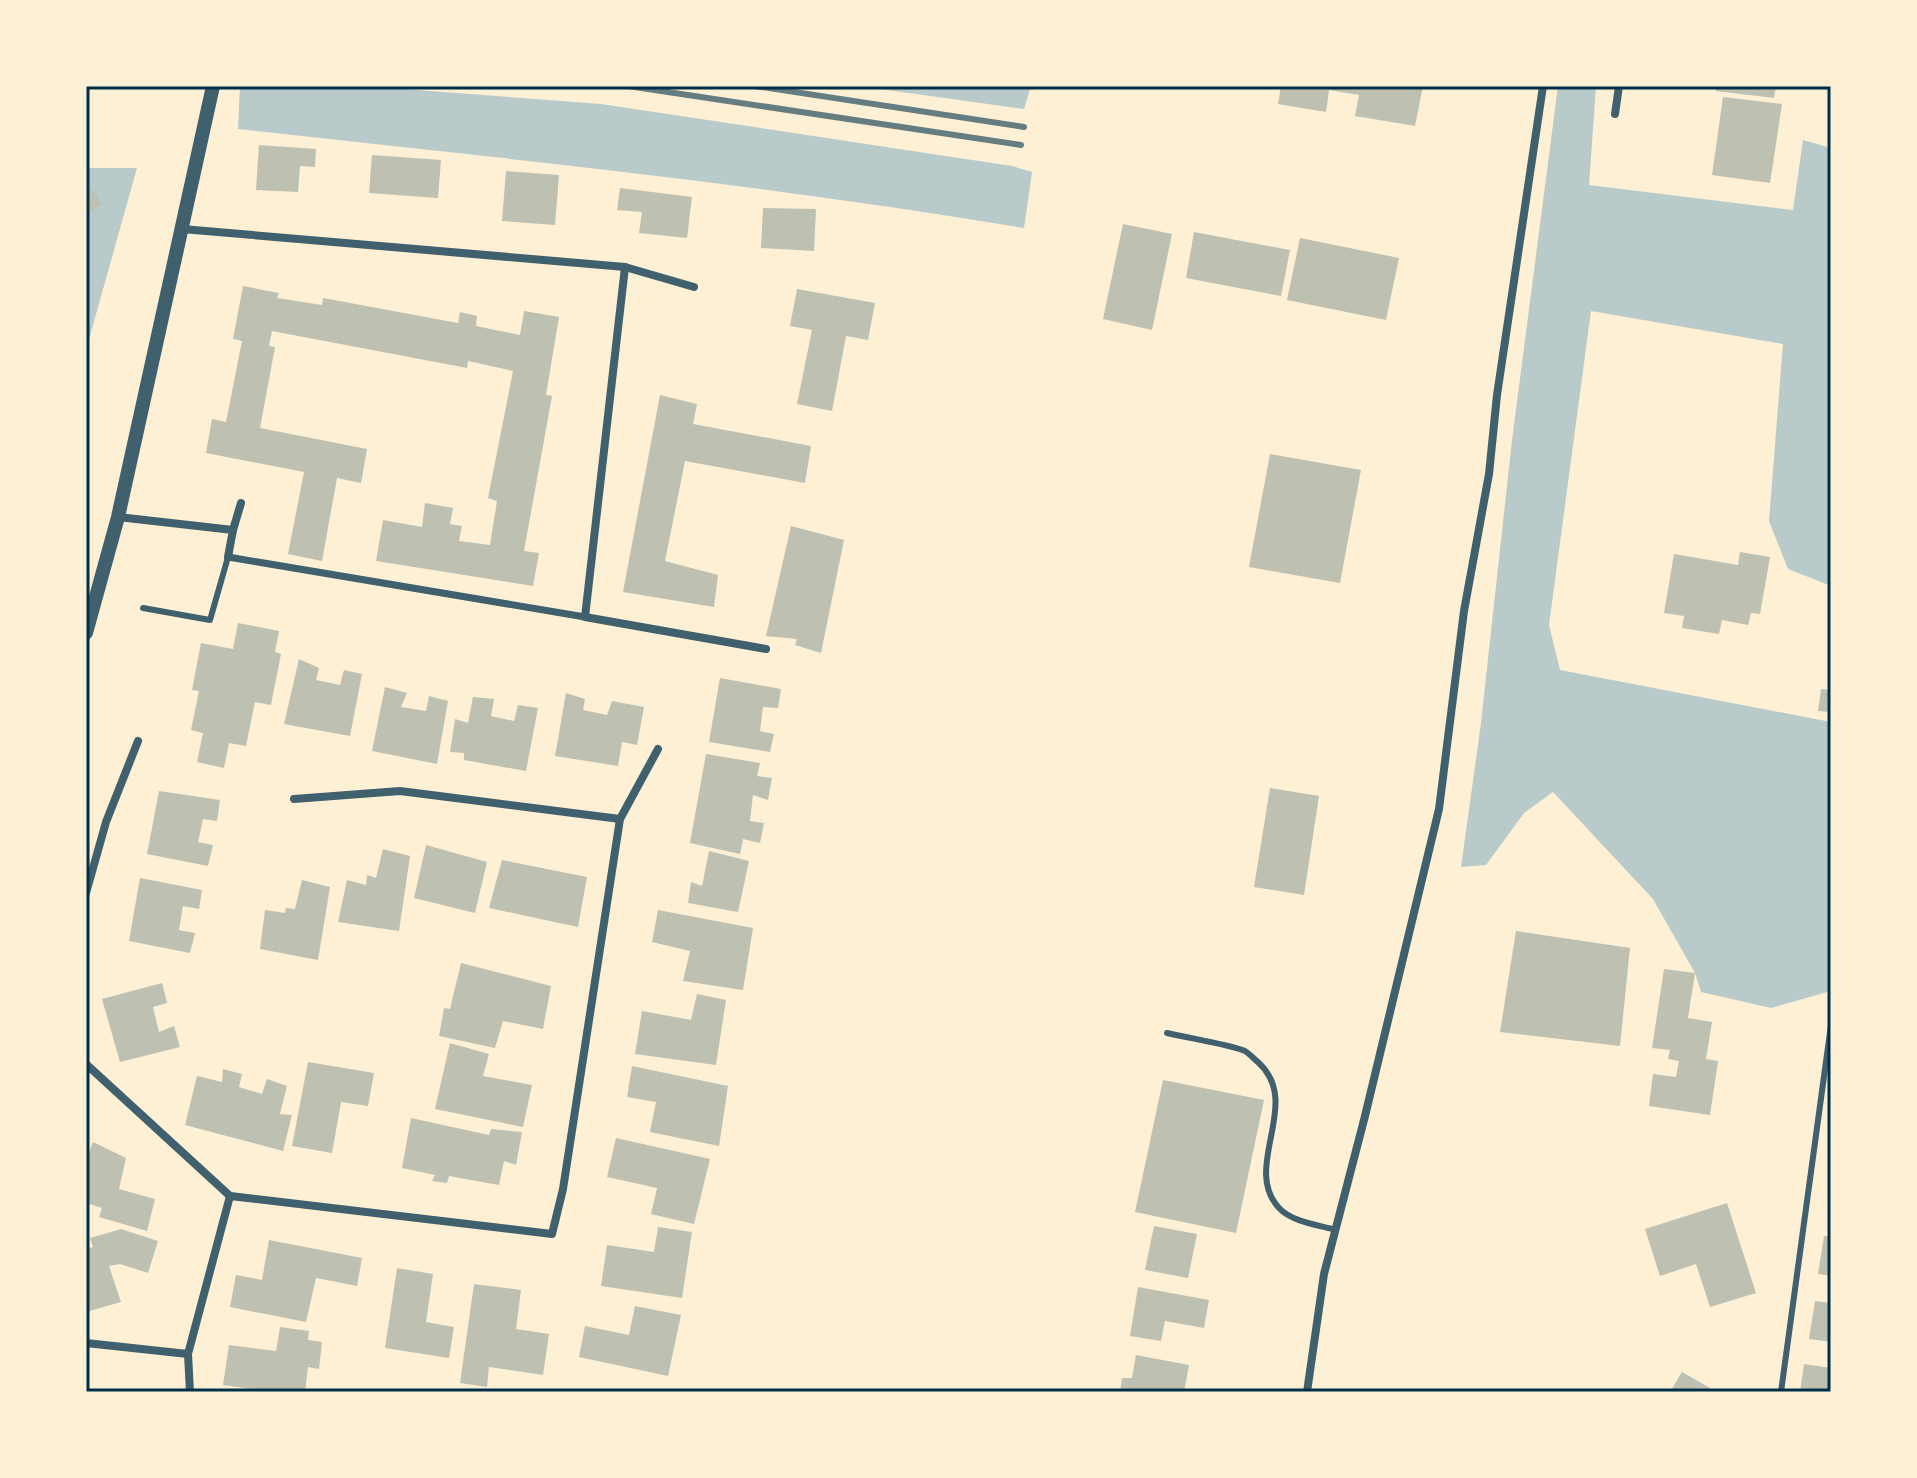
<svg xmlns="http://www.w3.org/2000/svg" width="1917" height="1478" font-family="Figtree,sans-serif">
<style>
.green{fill:#b9caca}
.building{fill:#bec0b2}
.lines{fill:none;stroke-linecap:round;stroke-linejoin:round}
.service{stroke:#3f606c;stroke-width:6}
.pedestrian{stroke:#3f606c;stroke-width:7}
.minor{stroke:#3f606c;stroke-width:8}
.tertiary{stroke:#3f606c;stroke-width:14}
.rail{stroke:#657d81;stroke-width:6}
.neatline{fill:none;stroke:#003049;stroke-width:3}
</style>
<rect width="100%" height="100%" fill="#fdf0d5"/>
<g class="green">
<path d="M240,86H364L601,104L1012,166L1032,172L1024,228C763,184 500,158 238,129Z"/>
<polygon points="859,86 1031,86 1024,109"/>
<polygon points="1558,86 1596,86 1589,185 1793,210 1803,140 1831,148 1831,586 1788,569 1769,521 1783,344 1591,311 1549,625 1560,670 1831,722 1831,991 1771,1008 1701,992 1695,973 1653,899 1553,792 1524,813 1486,865 1461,867 1481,723 1512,440"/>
<polygon points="86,168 137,168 86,350"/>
</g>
<g class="building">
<polygon points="1281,86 1423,86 1415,126 1355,116 1359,95 1329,90 1326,112 1278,104"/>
<polygon points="1716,86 1776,86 1774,98 1716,91"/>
<polygon points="1723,97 1782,104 1770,183 1712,175"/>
<polygon points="259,145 316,149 315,167 300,166 298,192 256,190"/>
<polygon points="372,155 441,160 438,198 369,193"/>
<polygon points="506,171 559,175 555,225 502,221"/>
<polygon points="86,181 102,204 86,215"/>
<polygon points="620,188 692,197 687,238 639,233 642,212 617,210"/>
<polygon points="763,208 816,209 814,251 761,248"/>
<polygon points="1123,224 1172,234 1152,330 1103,319"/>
<polygon points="1194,232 1290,250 1281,296 1186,278"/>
<polygon points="1300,238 1399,258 1386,320 1287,300"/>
<polygon points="243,286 279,293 277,298 322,305 323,298 458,323 460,312 477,316 476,326 520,335 524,311 559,317 546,395 552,396 524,551 539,553 533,586 376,561 383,520 422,527 425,503 453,508 450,524 462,526 459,541 490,545 497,501 488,498 513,371 468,361 467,368 272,331 269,346 275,347 260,428 367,449 361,483 337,478 322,561 288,554 304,472 206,453 212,419 226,422 242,341 233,339"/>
<polygon points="797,289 875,303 868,340 846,336 832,411 797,404 812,330 790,326"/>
<polygon points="660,395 697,404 693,424 811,446 805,483 685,461 665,561 718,575 714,607 623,592"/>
<polygon points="1270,454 1361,470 1340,583 1249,567"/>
<polygon points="791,526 844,540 821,653 795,645 797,639 766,636"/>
<polygon points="1740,552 1770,557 1760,614 1751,613 1748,625 1722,620 1719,634 1682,628 1684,616 1664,613 1674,554 1738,565"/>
<polygon points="238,623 279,631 275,652 281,654 271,705 255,702 246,746 229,743 224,768 197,762 203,733 191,730 199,691 192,690 201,643 233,649"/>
<polygon points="299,659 319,668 316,680 340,685 344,670 362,674 350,736 284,724"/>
<polygon points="720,678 781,689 778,708 763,707 760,731 774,734 770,752 709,742"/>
<polygon points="385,687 407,693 401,707 426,711 429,696 448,701 437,764 372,751"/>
<polygon points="1821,689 1831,690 1831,712 1818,711"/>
<polygon points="566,693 585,699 583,710 607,715 612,701 644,707 637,745 622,742 618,766 555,756"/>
<polygon points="473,697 494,699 491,716 514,721 518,705 538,708 526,771 464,760 464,753 450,752 455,719 468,723"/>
<polygon points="706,754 760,763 757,776 772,778 768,800 753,795 750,821 764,823 760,843 743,839 740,854 690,843"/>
<polygon points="1270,788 1319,796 1304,895 1254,887"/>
<polygon points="159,791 220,800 217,821 203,819 198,842 213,845 208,866 147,854"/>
<polygon points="426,845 487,862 475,913 414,898"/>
<polygon points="383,849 410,856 399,931 338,922 347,880 366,885 367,875 376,878"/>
<polygon points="709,851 749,861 738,912 688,903 691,882 702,886"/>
<polygon points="502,860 587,877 578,927 489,908"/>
<polygon points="140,878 202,890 199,909 183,906 179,930 195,933 190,953 129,941"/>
<polygon points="302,880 330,887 318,960 260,949 265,910 285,913 286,908 295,909"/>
<polygon points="658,910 753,928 743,990 683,981 690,951 652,942"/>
<polygon points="1516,931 1630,948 1620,1046 1500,1032"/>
<polygon points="461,963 551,986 543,1029 503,1021 495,1048 439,1036 444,1008 450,1009"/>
<polygon points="1664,969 1695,973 1688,1018 1712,1022 1706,1059 1718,1061 1710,1115 1649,1106 1653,1074 1676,1077 1679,1061 1668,1059 1670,1050 1652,1048"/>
<polygon points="162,983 167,1003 153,1007 159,1032 174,1026 180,1047 120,1062 102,999"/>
<polygon points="697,994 726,1000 716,1065 635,1054 642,1011 691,1020"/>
<polygon points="450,1043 489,1054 483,1076 532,1085 523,1127 435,1109"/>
<polygon points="308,1062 374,1073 368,1106 341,1102 332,1153 292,1146"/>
<polygon points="632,1066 728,1086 719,1146 650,1132 656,1102 627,1097"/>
<polygon points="223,1069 242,1074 239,1087 262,1094 267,1079 287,1086 280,1114 292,1115 283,1151 185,1125 197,1076 222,1082"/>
<polygon points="1163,1080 1264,1100 1236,1233 1135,1212"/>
<polygon points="411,1118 489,1135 491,1129 522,1132 516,1165 504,1161 499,1185 449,1176 447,1183 432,1181 435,1175 402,1168"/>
<polygon points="616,1138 710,1159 694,1224 651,1214 657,1188 607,1177"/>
<polygon points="93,1142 126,1158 119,1189 155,1199 147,1231 99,1217 102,1208 86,1203 86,1160"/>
<polygon points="1727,1203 1756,1293 1710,1307 1696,1264 1660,1276 1645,1229"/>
<polygon points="1154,1226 1197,1234 1188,1278 1145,1270"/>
<polygon points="658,1227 692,1232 682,1298 601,1286 607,1245 654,1252"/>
<polygon points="121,1229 158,1241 148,1273 120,1264 109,1266 121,1302 86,1312 86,1249 93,1247 90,1238"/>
<polygon points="1824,1236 1831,1237 1831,1276 1818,1274"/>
<polygon points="269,1240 362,1258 357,1286 316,1278 306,1322 230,1307 236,1275 262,1280"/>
<polygon points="397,1268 433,1274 426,1322 454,1327 449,1358 385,1348"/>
<polygon points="474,1284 521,1290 516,1329 549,1334 543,1375 489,1367 487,1387 460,1383"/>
<polygon points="1138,1287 1209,1300 1204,1328 1165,1321 1161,1341 1130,1336"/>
<polygon points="1815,1301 1831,1303 1831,1342 1809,1339"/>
<polygon points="635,1306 681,1315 668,1376 579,1357 585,1326 629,1335"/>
<polygon points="280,1327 309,1331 308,1340 322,1342 319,1369 308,1367 305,1392 273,1392 223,1385 229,1345 276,1351"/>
<polygon points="1136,1355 1189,1365 1184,1392 1120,1392 1122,1378 1132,1378"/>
<polygon points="1804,1364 1831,1368 1831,1392 1800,1392"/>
<polygon points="1682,1372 1717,1392 1670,1392"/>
</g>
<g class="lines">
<g class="service">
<polyline points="143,608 210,620 228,557"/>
<path d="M1167,1033C1187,1038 1228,1044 1245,1051C1250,1054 1255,1060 1259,1063C1303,1104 1241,1167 1279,1208C1292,1222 1318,1225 1336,1230"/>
<polyline points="1781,1392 1831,1025"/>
</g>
<polyline class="pedestrian" points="228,557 585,617"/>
<g class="minor">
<polyline points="1615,114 1619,86"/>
<polyline points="182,229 625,267 694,287"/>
<polyline points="625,267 585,617 766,649"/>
<polyline points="118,517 233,530 228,557"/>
<polyline points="233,530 241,503"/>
<polyline points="620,819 658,749"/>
<polyline points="86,893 106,822 138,741"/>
<polyline points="86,1064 230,1196"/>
<polyline points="86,1343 188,1354"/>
<polyline points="190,1392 188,1354 230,1196 552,1234 563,1189 620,819 400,791 294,799"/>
<polyline points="1307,1392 1324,1274 1365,1116 1439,809 1464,611 1489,474 1497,395 1543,86"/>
</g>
<polyline class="tertiary" points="86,633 118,517 213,86"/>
<g class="rail">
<polyline points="628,86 1021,145"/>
<polyline points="755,86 1024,127"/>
</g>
</g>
<rect width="1917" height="1478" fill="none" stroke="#fdf0d5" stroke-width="176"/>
<rect x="88" y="88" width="1741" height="1302" class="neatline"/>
</svg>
